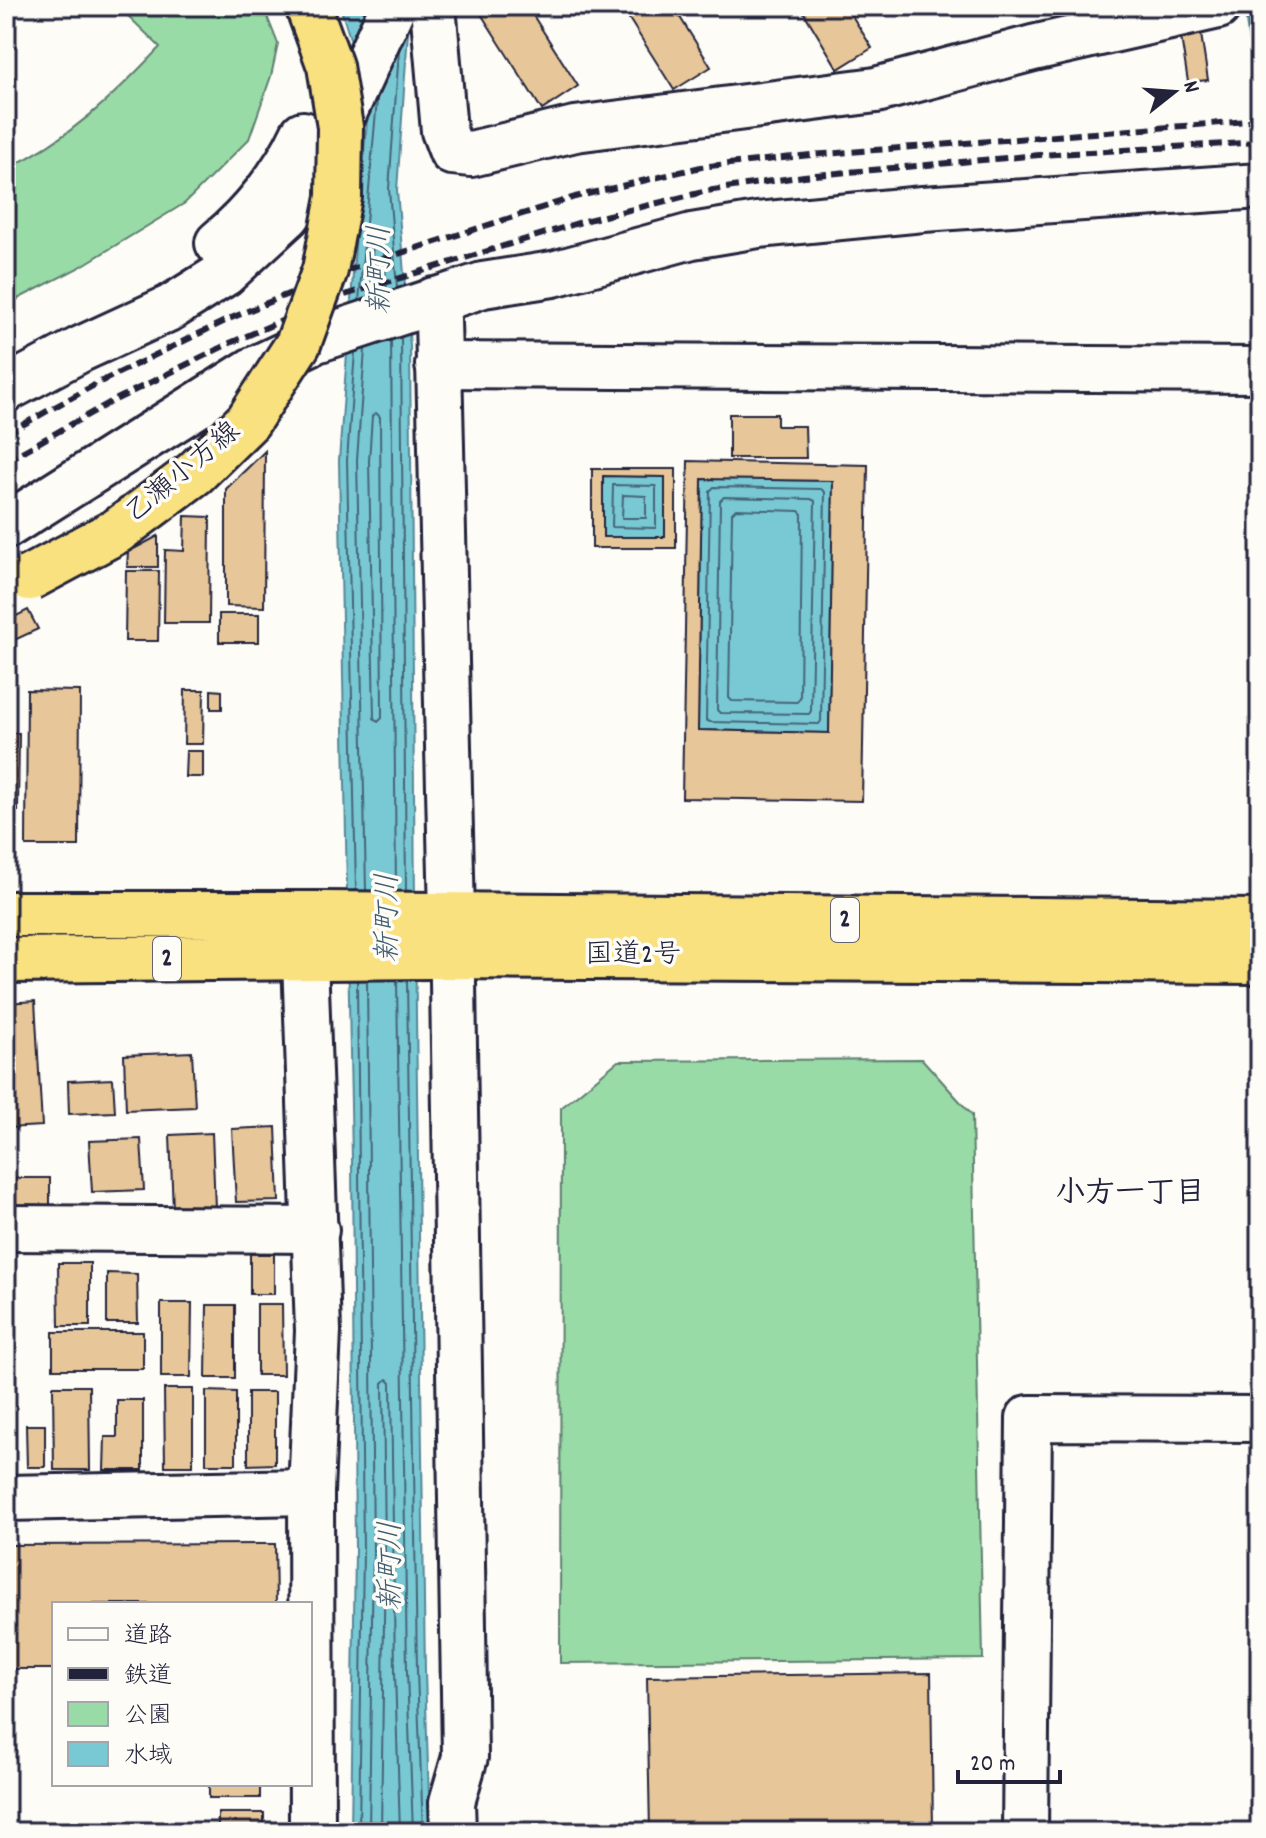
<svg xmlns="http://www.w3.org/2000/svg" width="1266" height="1838" font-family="Dekko,'Klee One',sans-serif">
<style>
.green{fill:#99dba6;stroke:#5e7e70;stroke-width:2}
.water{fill:#79c9d4;stroke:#568697;stroke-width:2}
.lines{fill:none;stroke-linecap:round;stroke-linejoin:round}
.shore{stroke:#456578;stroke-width:2}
.stream{stroke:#568697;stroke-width:10}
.building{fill:#e7c799;stroke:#22223b;stroke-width:2;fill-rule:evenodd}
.minor-casing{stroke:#22223b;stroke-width:50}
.highway-casing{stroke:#22223b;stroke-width:50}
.minor{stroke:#fdfcf7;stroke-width:44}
.highway{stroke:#fae180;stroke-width:44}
.rail{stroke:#22223b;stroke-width:6;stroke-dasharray:12 6;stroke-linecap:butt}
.major-bridge-casing{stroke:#22223b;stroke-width:50;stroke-linecap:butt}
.major-bridge{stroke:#fae180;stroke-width:44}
.labels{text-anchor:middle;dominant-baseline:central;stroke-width:7;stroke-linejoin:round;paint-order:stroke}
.shield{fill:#fdfcf7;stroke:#646373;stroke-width:2}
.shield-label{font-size:26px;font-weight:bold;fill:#22223b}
.street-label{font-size:28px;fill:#22223b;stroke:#fdfcf7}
.water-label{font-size:30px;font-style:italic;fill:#405c71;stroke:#fdfcf7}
.neighbourhood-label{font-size:30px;font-weight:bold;fill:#22223b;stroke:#fdfcf7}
</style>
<rect width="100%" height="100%" fill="#fdfcf7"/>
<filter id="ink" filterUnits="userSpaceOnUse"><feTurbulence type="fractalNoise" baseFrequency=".0125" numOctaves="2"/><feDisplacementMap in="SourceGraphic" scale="16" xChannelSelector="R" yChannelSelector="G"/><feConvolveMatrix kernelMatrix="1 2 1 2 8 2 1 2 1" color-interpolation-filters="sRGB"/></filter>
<g filter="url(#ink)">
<g class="green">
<path d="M118,6H263L278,44L271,76L249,139L185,203L80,267L6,305V169C68,140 113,97 160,47Z"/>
<polygon points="922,1059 972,1115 983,1659 560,1663 561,1108 618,1061"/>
</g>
<g class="water">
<polygon points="340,6 405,6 409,18 397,190 410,346 416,1016 425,1672 430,1832 351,1832 355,1550 352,1160 339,460 356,234 369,100"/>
<polygon points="603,476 665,477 665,537 603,537"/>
<polygon points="702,479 833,481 829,733 698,730"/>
</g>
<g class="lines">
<g class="shore">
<polyline points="397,288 389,189 399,51"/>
<polyline points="369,297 374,230 377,227 382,230 387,291"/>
<polyline points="359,301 377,100"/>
<polyline points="401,337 406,891"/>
<polyline points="391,340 396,891"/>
<polyline points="365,349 357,460 366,890"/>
<polyline points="355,352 347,460 356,890"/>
<polygon points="376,413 380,417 382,718 378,722 374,718 369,461 372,416"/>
<polygon points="613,485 656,486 656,528 612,527"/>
<polygon points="714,487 821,489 825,492 821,721 819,724 710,722 706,720 710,491"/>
<polygon points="623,495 646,496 646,518 622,518"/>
<polygon points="724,497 811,499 815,501 811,711 809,714 720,713 717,710 720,501"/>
<polygon points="736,509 799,511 802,514 800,698 797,702 732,701 729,698 732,513"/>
<polyline points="397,980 407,1672 413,1832"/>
<polyline points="407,980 417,1672 423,1832"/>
<polyline points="357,981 363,1550 359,1832"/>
<polyline points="367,981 373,1550 369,1832"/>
<polyline points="381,1832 385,1550 383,1383 387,1379 391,1383 395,1672 400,1832"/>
</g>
<polyline class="stream" points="1248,6 1260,93"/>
</g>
<g class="building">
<polygon points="476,6 527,6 578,86 542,110"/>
<polygon points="621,6 673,6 711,67 674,90"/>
<polygon points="800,6 846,6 872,48 838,69"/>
<polygon points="1201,34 1208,80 1188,82 1181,37"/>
<polygon points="729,414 777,414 777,426 805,426 806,458 729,458"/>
<polygon points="265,451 264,607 226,606 226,489"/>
<path d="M688,461L868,465L862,801L682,798ZM702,479L833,481L829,733L698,730Z"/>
<path d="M592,469H676V548H592ZM603,476L665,477V537H603Z"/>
<polygon points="185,516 210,517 209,623 164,623 165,550 184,551"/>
<polygon points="158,536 158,567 127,567 128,552"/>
<polygon points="126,571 159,571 158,641 125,641"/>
<polygon points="28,610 38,629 6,644 6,621"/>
<rect x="219" y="614" width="40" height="28"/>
<polygon points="27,690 80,691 79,846 26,846"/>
<polygon points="185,690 204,690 203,744 184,744"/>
<polygon points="211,690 222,691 222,709 211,709"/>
<polygon points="6,733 19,733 18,811 6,811"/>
<polygon points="186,751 203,751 203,777 185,777"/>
<polygon points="35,1001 42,1126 6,1128 6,1003"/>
<polygon points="192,1052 195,1107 126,1110 124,1055"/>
<polygon points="113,1079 115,1112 69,1114 68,1081"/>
<polygon points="276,1127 279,1201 236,1202 232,1129"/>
<polygon points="212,1133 215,1208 173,1210 170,1135"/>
<polygon points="141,1139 144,1190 92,1192 89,1141"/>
<rect x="6" y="1178" width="44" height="30"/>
<rect x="250" y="1254" width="24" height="40"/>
<polygon points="58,1263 90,1263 90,1326 59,1326"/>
<polygon points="107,1273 137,1274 138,1323 107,1323"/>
<polygon points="161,1303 192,1303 191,1377 161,1377"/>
<polygon points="257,1304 282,1304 283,1375 257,1375"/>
<polygon points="207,1305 235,1305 235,1378 206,1378"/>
<rect x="53" y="1332" width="90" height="37"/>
<polygon points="53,1386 89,1386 90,1470 54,1470"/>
<polygon points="164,1389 193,1389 193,1466 165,1466"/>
<polygon points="206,1391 236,1392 236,1464 206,1464"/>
<polygon points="248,1392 275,1392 275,1464 248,1465"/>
<polygon points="117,1400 143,1400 143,1470 104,1470 105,1437 117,1437"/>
<polygon points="26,1425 45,1425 45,1467 27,1467"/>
<polygon points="275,1544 276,1604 54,1604 54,1669 6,1669 6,1545"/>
<polygon points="931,1673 933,1832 650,1832 647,1677"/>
<rect x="209" y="1784" width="51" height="14"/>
<polygon points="218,1813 264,1813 264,1828 218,1827"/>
</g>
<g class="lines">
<defs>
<g id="minor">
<polyline points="433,6 444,131 452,152 471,154 575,129 876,90 1033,48 1218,6"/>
<path d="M218,243C253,214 284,175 303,134"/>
<polyline points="434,300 438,319 452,917 465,1757 452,1802 453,1832"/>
<polyline points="438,365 1260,370"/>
<polyline points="6,389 81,349 170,308 224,274 288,215 317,172 393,6"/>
<polyline points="6,526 253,370 316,340 483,285 553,274 692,236 758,225 923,209 1260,186"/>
<polyline points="305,958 318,1331 311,1492 312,1832"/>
<polyline points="6,1228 316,1230"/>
<polyline points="6,1498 311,1492"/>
<polyline points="1025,1832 1029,1418 1260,1419"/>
</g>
<g id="highway">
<polyline points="6,914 324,914 1260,922"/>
<polyline points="6,960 432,956 1260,961"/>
</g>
</defs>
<use href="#minor" class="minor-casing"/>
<use href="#highway" class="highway-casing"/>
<use href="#minor" class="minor"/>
<use href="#highway" class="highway"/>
<g class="rail">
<polyline points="6,434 98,383 229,319 333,275 575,197 701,167 811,155 1260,120"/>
<polyline points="6,461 109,403 228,344 332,299 588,220 707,191 804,176 1039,155 1260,142"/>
</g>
<defs>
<polyline id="major-bridge" points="29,578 117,531 195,473 248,421 298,344 325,270 339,197 340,127 330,66 308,6"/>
</defs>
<use href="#major-bridge" class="major-bridge-casing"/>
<use href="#major-bridge" class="major-bridge"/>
</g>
</g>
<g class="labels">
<g class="shield">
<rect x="831" y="898" width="28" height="44" rx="6"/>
<rect x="153" y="937" width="28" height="44" rx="6"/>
</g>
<g class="shield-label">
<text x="845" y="920">2</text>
<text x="167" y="959">2</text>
</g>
<g class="street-label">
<text transform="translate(184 474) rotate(-40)">乙瀬小方線</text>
<text x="633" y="957">国道2号</text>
</g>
<g class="water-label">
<text transform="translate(382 270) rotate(-90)">新町川</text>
<text transform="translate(390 918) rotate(-90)">新町川</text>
<text transform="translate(393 1566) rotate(-90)">新町川</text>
</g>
<g class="neighbourhood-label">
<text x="1130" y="1195">小方一丁目</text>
</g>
</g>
<rect width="1266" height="1838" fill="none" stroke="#fdfcf7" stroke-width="32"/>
<rect x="16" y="16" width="1234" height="1806" fill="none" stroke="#22223b" stroke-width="3" filter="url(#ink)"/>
<rect x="52" y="1602" width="260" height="184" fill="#fdfcf7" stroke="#a5a5ac" stroke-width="2"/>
<rect x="68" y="1628" width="40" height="12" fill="#fdfcf7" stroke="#a5a5ac" stroke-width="2"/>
<text x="124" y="1642" font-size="24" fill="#22223b">道路</text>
<rect x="68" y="1668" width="40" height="12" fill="#22223b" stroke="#a5a5ac" stroke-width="2"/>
<text x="124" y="1682" font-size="24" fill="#22223b">鉄道</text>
<rect x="68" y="1702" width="40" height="24" fill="#99dba6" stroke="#a5a5ac" stroke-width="2"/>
<text x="124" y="1722" font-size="24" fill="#22223b">公園</text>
<rect x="68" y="1742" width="40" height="24" fill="#79c9d4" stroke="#a5a5ac" stroke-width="2"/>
<text x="124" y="1762" font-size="24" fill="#22223b">水域</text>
<g transform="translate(1174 92) rotate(73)" stroke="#fdfcf7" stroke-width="6" paint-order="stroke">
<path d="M0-6L14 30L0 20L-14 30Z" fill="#22223b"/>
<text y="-12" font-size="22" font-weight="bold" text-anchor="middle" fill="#22223b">N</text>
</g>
<path d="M958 1770v12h102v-12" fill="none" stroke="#22223b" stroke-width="4"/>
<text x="970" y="1770" font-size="24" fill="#22223b" stroke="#fdfcf7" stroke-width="6" paint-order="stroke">20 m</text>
</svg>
